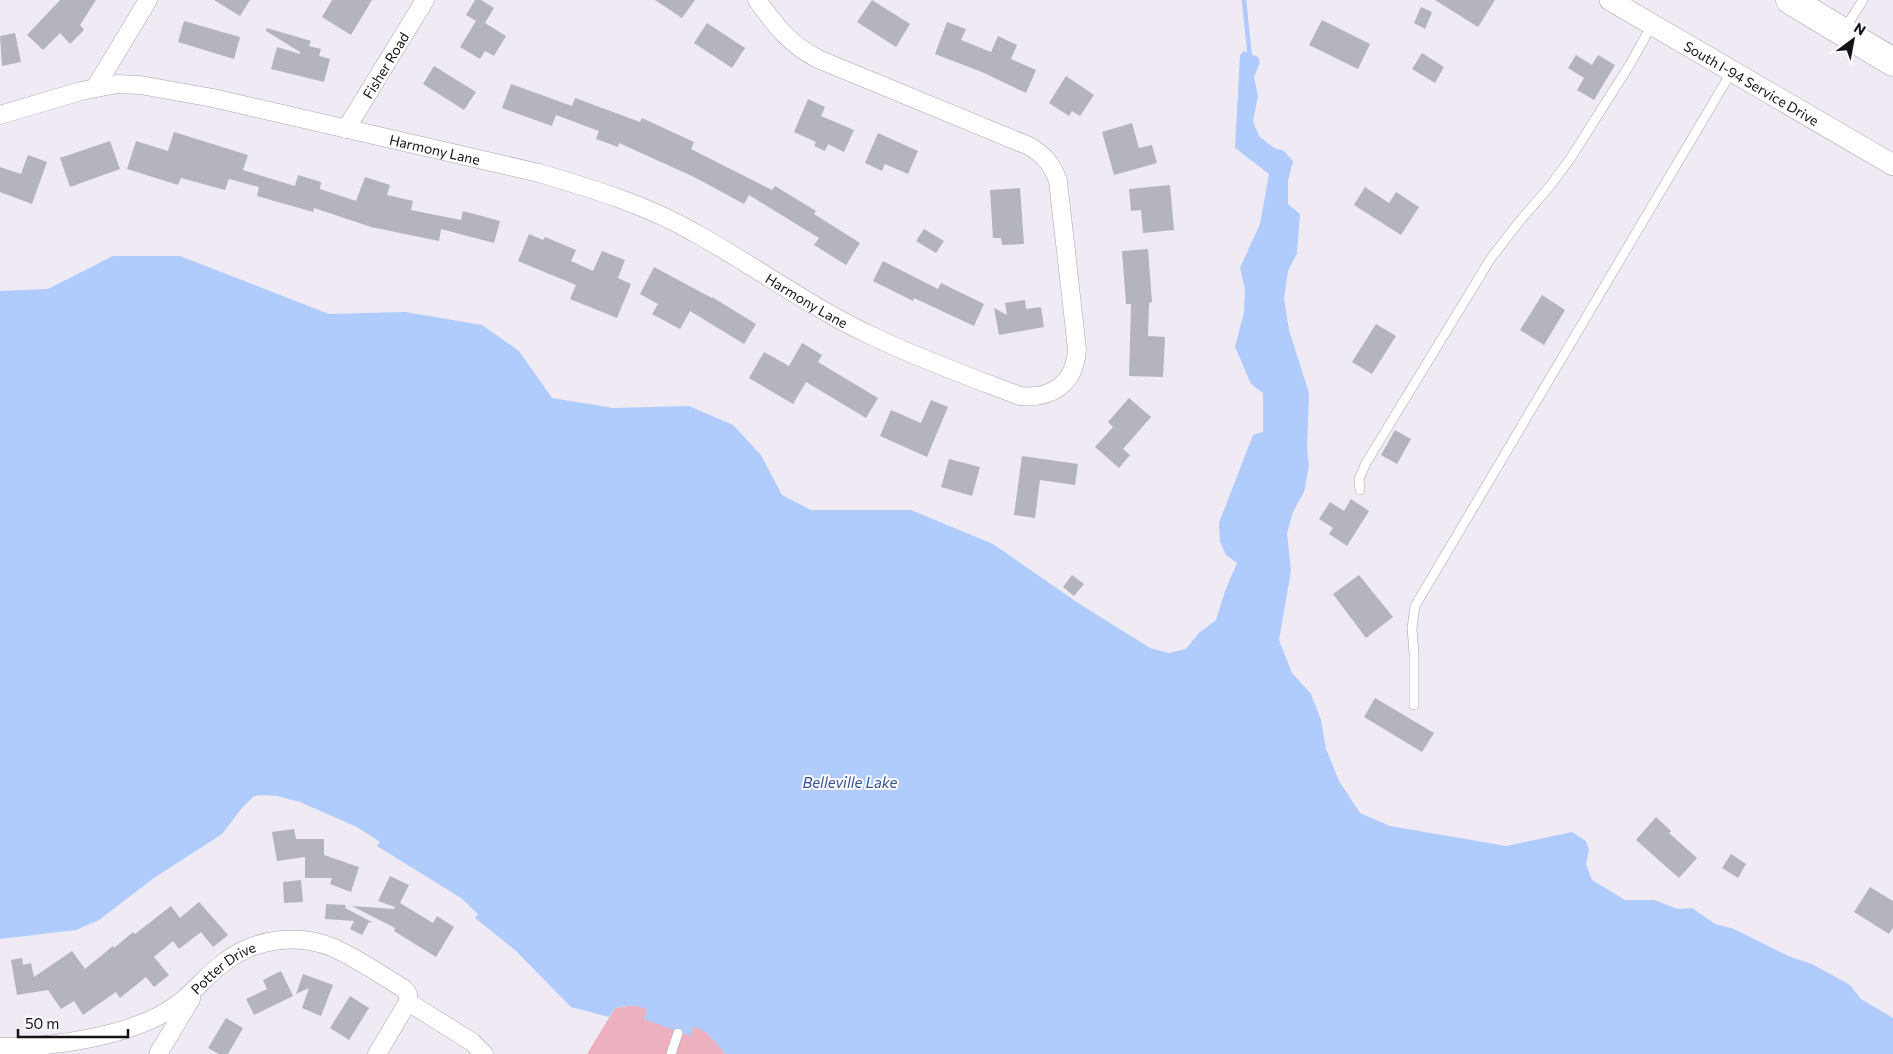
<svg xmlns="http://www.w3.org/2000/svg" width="1893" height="1054" font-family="Commissioner,sans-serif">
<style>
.green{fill:#edb0bf}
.water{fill:#afccfd}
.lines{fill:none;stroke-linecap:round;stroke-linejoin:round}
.stream{stroke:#afccfd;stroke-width:4.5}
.building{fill:#b4b4be}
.service-casing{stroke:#a9a4ac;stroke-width:10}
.minor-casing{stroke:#a9a4ac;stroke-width:19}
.tertiary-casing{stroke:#a9a4ac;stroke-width:22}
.motorway-casing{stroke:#a9a4ac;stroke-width:29}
.service{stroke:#fff;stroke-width:9}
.minor{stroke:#fff;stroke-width:18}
.tertiary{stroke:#fff;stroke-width:21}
.motorway{stroke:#fff;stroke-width:28}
.labels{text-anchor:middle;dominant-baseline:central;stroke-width:4;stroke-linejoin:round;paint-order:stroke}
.street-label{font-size:14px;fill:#141215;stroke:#fbf8fe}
.water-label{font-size:15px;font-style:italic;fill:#335591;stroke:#fbf8fe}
</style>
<rect width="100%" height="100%" fill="#efeaf3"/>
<polygon class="green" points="634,1005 648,1009 644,1019 694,1026 704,1030 726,1054 587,1054 615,1008"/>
<path class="water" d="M1244,51L1258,57L1260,62L1254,77L1258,96L1253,121L1259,136L1274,148L1284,151L1293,161L1288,181V204L1300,214L1297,253L1288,271L1284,299L1289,330L1309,393L1307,448L1309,466L1304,492L1293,512L1287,533L1291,571L1279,640L1292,673L1311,694L1321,720L1326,749L1339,781L1360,813L1390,826L1506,846L1572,832L1586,841L1589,850L1586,864L1592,880L1625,900H1654L1678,909L1692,908L1715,924L1734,929L1788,956L1812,964L1850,985L1861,999L1893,1018V1054H726L706,1032L694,1026L690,1036L644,1019L647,1009C635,1005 627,1005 615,1008L609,1017L571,1007L515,950L475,918L478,914L461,898L377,846L380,842L357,827L300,802L277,796L259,795L253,797L242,808L222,834L154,878L99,920L76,930L0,939V291L48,289L113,256H180L329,314L405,312L482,325L519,351L552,398L613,408L689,406L733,425L761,455L782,495L811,510H911L993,544L1078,603L1150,648L1169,653L1186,649L1199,633L1216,620L1225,591L1237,563L1226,555L1220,542L1219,523L1253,435L1263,432V393L1251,384L1235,347L1244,312L1245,289L1240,268L1260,224L1269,174L1235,148L1240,55Z"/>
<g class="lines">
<polyline class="stream" points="1244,0 1250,58"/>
</g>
<g class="building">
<polygon points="60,0 96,0 80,25 84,30 70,44 60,33 43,50 27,35"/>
<polygon points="214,0 250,0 240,16"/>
<polygon points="332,0 372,0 351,35 322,17"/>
<polygon points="475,0 481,0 494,8 485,23 506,36 494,56 485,51 480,59 460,47 476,21 466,15"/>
<polygon points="655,0 695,0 682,18"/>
<polygon points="872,0 910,24 896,47 857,22"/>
<polygon points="1435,0 1495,0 1478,27"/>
<polygon points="1421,7 1432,12 1425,29 1414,23"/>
<polygon points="1322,20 1370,44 1358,69 1309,45"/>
<polygon points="184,21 240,37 234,59 178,42"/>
<polygon points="947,22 966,29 961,40 991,52 998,36 1017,45 1011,59 1036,70 1026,93 982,72 935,54"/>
<polygon points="707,23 745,48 732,68 694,43"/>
<polygon points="267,28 311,41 309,46 321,49 319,56 330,59 324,82 271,69 277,47 300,54 300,52 266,31"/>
<polygon points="15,33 21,62 2,66 0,36"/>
<polygon points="1422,53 1444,67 1435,83 1412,69"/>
<polygon points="1576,55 1592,65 1598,55 1615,65 1594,100 1577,90 1584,78 1568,68"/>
<polygon points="434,66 476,92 464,110 423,84"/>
<polygon points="1066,76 1094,95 1080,116 1072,111 1069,116 1049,103"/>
<polygon points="511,84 572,106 575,98 640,122 642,118 694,142 691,149 772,190 775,186 816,211 814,214 860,243 846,265 814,245 819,238 749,195 744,204 694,177 619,143 618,147 596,139 599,131 556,115 552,126 502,108"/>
<polygon points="808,99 825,107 821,116 854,130 844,152 828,144 825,151 814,146 816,142 794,132"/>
<polygon points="1132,123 1139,148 1152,145 1157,163 1114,175 1102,132"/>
<polygon points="174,132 248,155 243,170 295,186 298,175 321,182 320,189 356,201 365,177 390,185 387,195 413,201 411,210 461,220 463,211 500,221 494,243 441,229 439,241 371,227 314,208 313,212 257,196 259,187 229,179 225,190 181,178 178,185 127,169 136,141 168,151"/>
<polygon points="878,133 918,151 908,174 885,164 882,171 865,163"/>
<polygon points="110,141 120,169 70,187 60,158"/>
<polygon points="28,155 47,162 32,204 0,192 0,167 21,174"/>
<polygon points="1170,185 1174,230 1143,233 1141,210 1131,211 1129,189"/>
<polygon points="1365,187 1389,203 1396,192 1419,207 1401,235 1354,205"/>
<polygon points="1020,188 1024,244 1002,245 1001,238 993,238 990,190"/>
<polygon points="924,229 944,241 936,253 916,241"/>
<polygon points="529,234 543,240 545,237 576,250 571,261 593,271 602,251 625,260 618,278 631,284 617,318 570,299 576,285 518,261"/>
<polygon points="1148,249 1152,302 1149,303 1148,336 1165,337 1163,377 1129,376 1131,304 1126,304 1122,251"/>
<polygon points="883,261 938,289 941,283 984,304 974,326 914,298 913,301 873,281"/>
<polygon points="654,267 712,298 712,297 756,324 744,344 690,311 680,329 652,314 658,304 640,294"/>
<polygon points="1542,295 1565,310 1544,345 1520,330"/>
<polygon points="1025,300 1026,309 1041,307 1044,327 999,335 994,308 1007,315 1005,303"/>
<polygon points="1376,324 1396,336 1372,374 1352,362"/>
<polygon points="802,343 822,355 818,362 878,398 866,418 806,382 793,404 749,378 764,352 789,366"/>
<polygon points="1129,398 1151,417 1123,449 1130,455 1119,468 1095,447 1113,427 1108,422"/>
<polygon points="931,400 948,407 927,457 880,436 891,410 921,423"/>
<polygon points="1395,430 1411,439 1397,464 1381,455"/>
<polygon points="1022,456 1078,464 1075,485 1040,480 1035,518 1014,515"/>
<polygon points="949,459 980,467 972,496 941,487"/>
<polygon points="1351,499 1369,511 1347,546 1329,534 1333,528 1319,519 1330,502 1344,511"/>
<polygon points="1072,575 1084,584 1074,596 1063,587"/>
<polygon points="1359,575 1393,617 1366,638 1333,594"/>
<polygon points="1375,698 1434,733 1422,752 1364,717"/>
<polygon points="1656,817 1671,831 1669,833 1697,858 1679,878 1636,840"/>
<polygon points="294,829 296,839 324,839 324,855 359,867 351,892 330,884 332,878 305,878 305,857 277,861 272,832"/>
<polygon points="1731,854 1746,864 1738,878 1722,868"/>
<polygon points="390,876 409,885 400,903 433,923 437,916 454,927 436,957 394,931 395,928 352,906 394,909 395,907 378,901"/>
<polygon points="301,880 303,902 284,903 283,882"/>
<polygon points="1870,887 1893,901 1893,928 1889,934 1854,912"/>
<polygon points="199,902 228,935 213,947 201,932 179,949 173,941 154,957 169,975 154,987 146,977 120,998 116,992 83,1015 74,1001 61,1009 48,990 17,995 11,960 22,958 23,965 31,963 34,977 72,951 85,969 113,946 114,948 133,932 135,934 171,906 180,918"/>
<polygon points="326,904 346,905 345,908 374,923 369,922 362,935 350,929 354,921 325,919"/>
<polygon points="281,971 293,996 254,1015 246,999 267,989 263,980"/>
<polygon points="303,974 333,985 321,1016 302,1008 309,988 296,994"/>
<polygon points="350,996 369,1008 349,1040 330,1028"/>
<polygon points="226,1018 243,1028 228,1054 219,1054 208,1048"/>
</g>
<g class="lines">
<defs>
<g id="service">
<polyline points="1844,30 1863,0"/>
<polyline points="1360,490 1359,479 1366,463 1491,258 1519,222 1550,186 1570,159 1629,66 1652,25"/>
<polyline points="1414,705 1414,654 1412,628 1415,606 1732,71"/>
<polyline points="671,1054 678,1033"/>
</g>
<g id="minor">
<polyline points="95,88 148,0"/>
<path id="s1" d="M0,115L81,91L117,84L140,85L213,98L539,173C593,189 647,205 695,233C755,266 810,307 872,336C920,359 970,377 1020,396C1052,399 1075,384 1077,349L1058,181C1052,164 1044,155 1029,146L818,59C789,44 776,26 757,0"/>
<path id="s2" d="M346,129L425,0"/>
<polyline points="408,1002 472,1042 484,1054"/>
<path id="s3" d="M0,1047C51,1048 133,1036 175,1006C194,993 207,974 226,961C257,938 299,933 334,948C358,959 381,975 403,988L408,994V1002"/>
<polyline points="158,1054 191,999"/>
<polyline points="377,1054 408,1002"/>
</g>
<g id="tertiary">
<path id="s4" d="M1610,0L1893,165"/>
</g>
<polyline id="motorway" points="1790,0 1893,62"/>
</defs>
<use href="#service" class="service-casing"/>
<use href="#minor" class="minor-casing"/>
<use href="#tertiary" class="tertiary-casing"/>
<use href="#motorway" class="motorway-casing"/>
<use href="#service" class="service"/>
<use href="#minor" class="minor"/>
<use href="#tertiary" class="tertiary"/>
<use href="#motorway" class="motorway"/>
</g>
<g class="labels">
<g class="street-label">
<text stroke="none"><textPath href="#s2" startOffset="75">Fisher Road</textPath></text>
<text stroke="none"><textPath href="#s4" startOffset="164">South I-94 Service Drive</textPath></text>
<text stroke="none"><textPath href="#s1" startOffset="446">Harmony Lane</textPath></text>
<text stroke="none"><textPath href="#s1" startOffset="851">Harmony Lane</textPath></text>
<text stroke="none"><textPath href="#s3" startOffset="244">Potter Drive</textPath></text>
</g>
<g class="water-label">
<text x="850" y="782">Belleville Lake</text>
</g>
</g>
<g transform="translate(1853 40) rotate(32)" stroke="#fbf8fe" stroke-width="4" paint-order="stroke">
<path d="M0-4L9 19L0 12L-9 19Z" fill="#141215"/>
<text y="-8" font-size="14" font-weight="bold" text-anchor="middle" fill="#141215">N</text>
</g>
<path d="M18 1029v8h110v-8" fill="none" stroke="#141215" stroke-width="2.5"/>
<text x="25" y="1029" font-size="15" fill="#141215" stroke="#fbf8fe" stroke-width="4" paint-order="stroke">50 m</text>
</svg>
